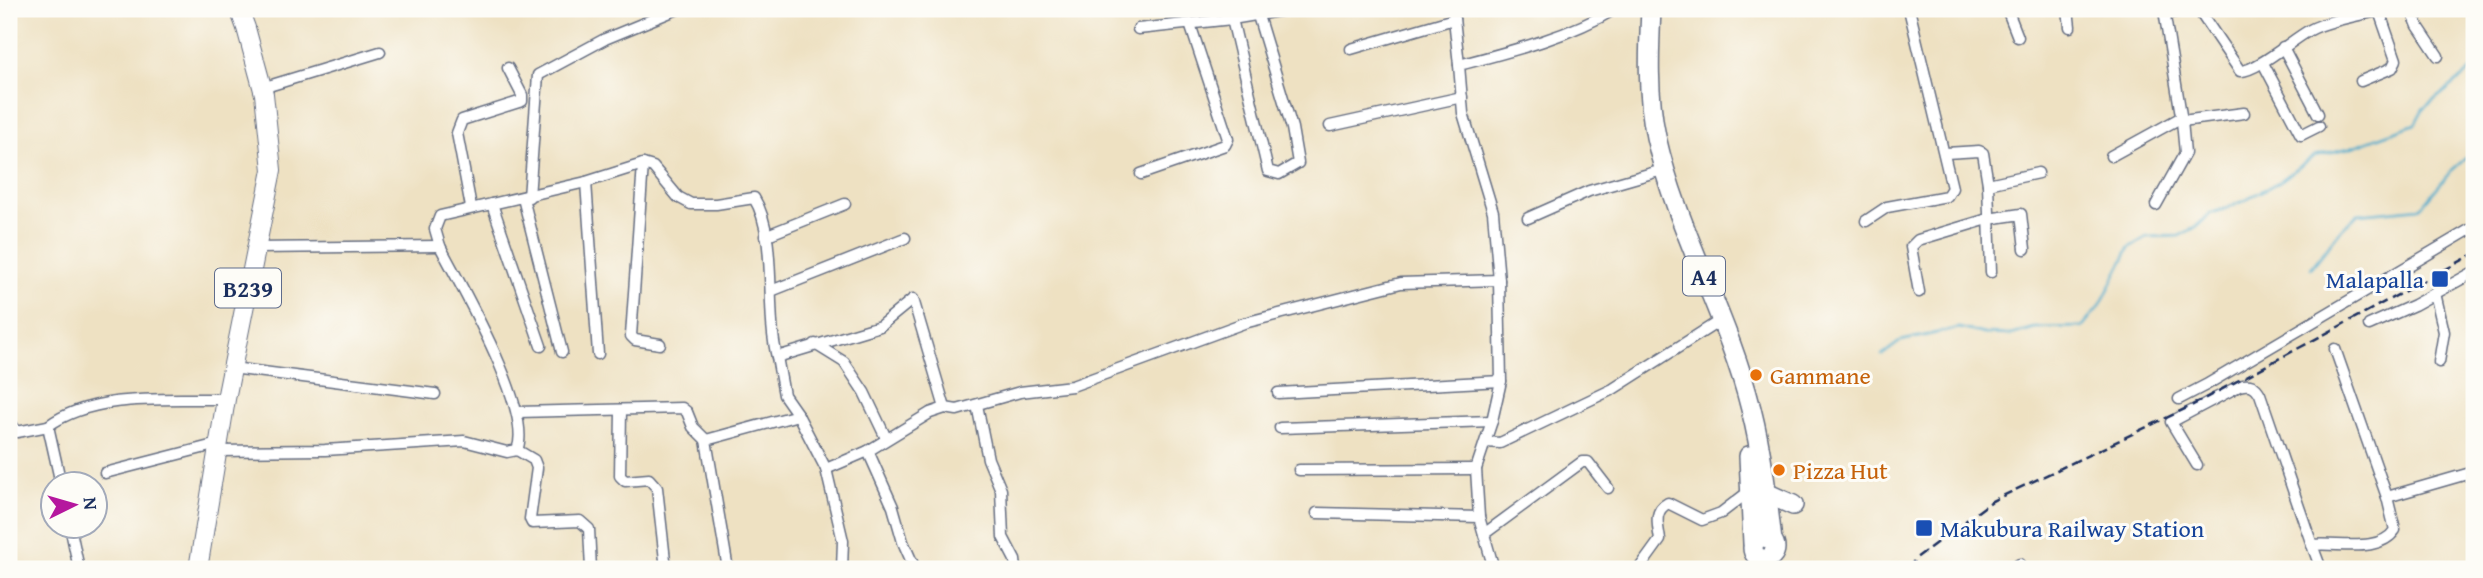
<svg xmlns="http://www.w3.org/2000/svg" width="2483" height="578" font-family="'Gentium Book Plus',serif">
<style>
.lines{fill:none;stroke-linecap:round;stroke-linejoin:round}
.stream{stroke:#4caacb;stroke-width:2.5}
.street-casing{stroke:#656d81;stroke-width:13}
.primary-casing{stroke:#656d81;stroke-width:20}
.highway-casing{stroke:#656d81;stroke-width:22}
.street{stroke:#fff;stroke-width:10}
.primary{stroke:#fff;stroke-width:18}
.highway{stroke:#fff;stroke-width:19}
.rail{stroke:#1b2f5e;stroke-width:2.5;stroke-dasharray:10 5;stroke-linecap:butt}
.transit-dot{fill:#1a4fb4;stroke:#fdfcf7;stroke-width:2.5}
.food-dot{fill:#e8710a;stroke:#fdfcf7;stroke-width:2.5}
.labels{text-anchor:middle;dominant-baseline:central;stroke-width:6;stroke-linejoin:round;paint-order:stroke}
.shield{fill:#fdfcf7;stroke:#5f6c8c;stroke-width:2}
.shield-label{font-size:23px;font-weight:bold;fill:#1b2f5e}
.transit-label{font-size:24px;fill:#164399;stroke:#fdfcf7;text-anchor:end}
.food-label{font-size:24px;fill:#c56008;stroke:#fdfcf7;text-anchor:start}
</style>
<rect width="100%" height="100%" fill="#fdfcf7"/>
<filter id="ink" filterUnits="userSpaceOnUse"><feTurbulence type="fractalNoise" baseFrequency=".0143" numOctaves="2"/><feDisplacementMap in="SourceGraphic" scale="14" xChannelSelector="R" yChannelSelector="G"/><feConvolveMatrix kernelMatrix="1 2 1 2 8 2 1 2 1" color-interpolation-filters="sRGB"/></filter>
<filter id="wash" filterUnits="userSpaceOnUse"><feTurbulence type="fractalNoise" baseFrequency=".00686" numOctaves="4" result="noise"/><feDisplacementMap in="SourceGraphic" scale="28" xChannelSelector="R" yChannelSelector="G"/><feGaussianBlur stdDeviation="1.57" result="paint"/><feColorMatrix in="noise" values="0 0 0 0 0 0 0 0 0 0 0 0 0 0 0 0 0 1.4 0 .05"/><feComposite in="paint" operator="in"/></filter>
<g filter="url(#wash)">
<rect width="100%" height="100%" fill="#eee1c2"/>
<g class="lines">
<g class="stream">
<polyline points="2311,268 2341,230 2358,214 2420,208 2451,171 2474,151"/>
<polyline points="1882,355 1901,341 1959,328 1984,334 2011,335 2035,328 2082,327 2100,306 2130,247 2147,237 2179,236 2196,227 2210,214 2242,202 2280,181 2314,156 2349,148 2415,124 2423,109 2474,68"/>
</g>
</g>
</g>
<g filter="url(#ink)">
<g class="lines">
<defs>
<g id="street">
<polyline points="1453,9 1459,65"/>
<polyline points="2007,9 2018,37"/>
<polyline points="2068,9 2070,27"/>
<path d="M2198,9L2240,71C2256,72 2293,39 2310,30C2328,20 2366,14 2388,9"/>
<polyline points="2411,9 2418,26 2438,56"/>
<polyline points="1232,19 1268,171 1279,174 1298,163 1292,128 1256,9"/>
<polyline points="1138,29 1232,19 1291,9"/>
<polyline points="2283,47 2318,114"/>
<polyline points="1351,49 1454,19"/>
<polyline points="2263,63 2301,135 2319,126"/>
<polyline points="2361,81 2392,68 2396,60 2379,11"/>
<polyline points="262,88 380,52"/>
<polyline points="2182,121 2244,113"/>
<polyline points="1330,126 1462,97"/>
<polyline points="1946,153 1979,151 1983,153 1988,184 1991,272"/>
<polyline points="2111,156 2182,117"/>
<polyline points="643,164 631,336 635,340 660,344"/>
<polyline points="1141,174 1225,145 1228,139 1190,24"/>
<polyline points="586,182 598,354"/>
<polyline points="1988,184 2038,173"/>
<polyline points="529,197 538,75 605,39 678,9"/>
<polyline points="523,198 562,352"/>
<polyline points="492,204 541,346"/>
<polyline points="2156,205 2185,153 2182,121 2165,17 2170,13 2190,9"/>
<polyline points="471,207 457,133 462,120 522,101 522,95 508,68"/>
<polyline points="1528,218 1589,191 1659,171"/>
<polyline points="1866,221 1887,207 1947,196 1952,188 1909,9"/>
<polyline points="765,236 845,204"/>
<polyline points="256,248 440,246"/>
<polyline points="771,291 905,238"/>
<polyline points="1919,292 1911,247 1918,240 1988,219 2021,214 2025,249"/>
<polyline points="2435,293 2444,332 2439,362"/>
<polyline points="2369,325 2414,305 2474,272"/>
<polyline points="815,344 844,362 864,392 886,438"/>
<polyline points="2335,349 2387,497"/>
<polyline points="232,368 435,394"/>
<polyline points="1278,393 1501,381"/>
<polyline points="2179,399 2206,385 2474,227"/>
<polyline points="977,405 988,459 1001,490 1003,537 1015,560 1016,569"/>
<polyline points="621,410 620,476 625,481 649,479 657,488 666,569"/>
<polyline points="518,412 682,408 687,412 693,427 706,440"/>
<polyline points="9,421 17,432 48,426"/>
<polyline points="1280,428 1492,421"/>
<polyline points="1486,442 1500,443 1613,389 1721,320"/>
<polyline points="517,450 534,460 537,468 530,519 532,523 580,521 589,529 591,569"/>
<path d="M217,451L325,450L464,441L507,452L517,450C534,411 460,285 440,246L435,229L440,216L586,182L643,164L653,167L678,197L691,204H716L754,198C778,236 765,312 777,357"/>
<polyline points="868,451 893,507 903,542 915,569"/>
<path d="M2197,465L2171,422L2239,386C2250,383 2255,385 2260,394L2312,545"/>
<polyline points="826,469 868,451 930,413 945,408 957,410 1020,392 1072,386 1244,323 1401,283 1499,280"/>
<polyline points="1299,470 1476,469"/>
<polyline points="105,473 218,444"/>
<path d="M61,484L48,426C94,392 170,400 226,399"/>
<polyline points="1317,513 1479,517"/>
<polyline points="70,526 79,569"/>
<polyline points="1484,534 1582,462 1588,462 1608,488"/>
<polyline points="728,569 706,440 798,415"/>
<polyline points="842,569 843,541 826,469 798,415 784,395 777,357 880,326 913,299 945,408"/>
<path d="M1494,569L1479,517L1476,469L1492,421L1501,381L1499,280L1493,212L1463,113L1459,65C1512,51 1568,37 1615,9"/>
<path d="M1639,569L1660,540C1658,525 1653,511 1668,503L1702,520L1721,513L1751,490"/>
<polyline points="2011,569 2020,564"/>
<path d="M2321,569L2312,545C2337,542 2379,554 2395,530L2387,497L2474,472"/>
</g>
<polyline id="primary" points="198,569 226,399 272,170 264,94 246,28 239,9"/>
<g id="highway">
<path d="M1651,9C1649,51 1647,94 1656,137C1677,231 1728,316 1751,409C1762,452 1767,497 1772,541"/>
<polyline points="1749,456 1753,543"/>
<polyline points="1766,493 1793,505"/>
<circle cx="1764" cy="548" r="11"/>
</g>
</defs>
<use href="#street" class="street-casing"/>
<use href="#primary" class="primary-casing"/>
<use href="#highway" class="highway-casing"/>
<use href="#street" class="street"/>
<use href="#primary" class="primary"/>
<use href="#highway" class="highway"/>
<polyline class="rail" points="1908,569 1916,558 1992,501 2189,407 2474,254"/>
</g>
</g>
<g class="transit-dot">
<rect x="2431" y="270" width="18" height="18" rx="3.5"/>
<rect x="1915" y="519" width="18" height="18" rx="3.5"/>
</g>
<g class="food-dot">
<circle cx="1756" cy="375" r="7"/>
<circle cx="1779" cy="470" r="7"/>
</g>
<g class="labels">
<g class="shield">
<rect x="1683" y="256.5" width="42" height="39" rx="5"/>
<rect x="215" y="268.5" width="66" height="39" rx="5"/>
</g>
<g class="shield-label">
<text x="1704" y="276">A4</text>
<text x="248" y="288">B239</text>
</g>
<g class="transit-label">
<text x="2424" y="279">Malapalla</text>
<text x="1940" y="528" text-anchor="start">Makubura Railway Station</text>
</g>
<g class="food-label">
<text x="1770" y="375">Gammane</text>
<text x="1793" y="470">Pizza Hut</text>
</g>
</g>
<rect width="2483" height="578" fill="none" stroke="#fdfcf7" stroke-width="35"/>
<g transform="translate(74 505) rotate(85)"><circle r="33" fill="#fdfcf7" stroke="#a3aaba" stroke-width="2"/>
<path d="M0-5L12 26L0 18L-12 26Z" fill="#b5179e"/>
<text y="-10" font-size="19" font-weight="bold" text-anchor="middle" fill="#1b2f5e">N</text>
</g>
</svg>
